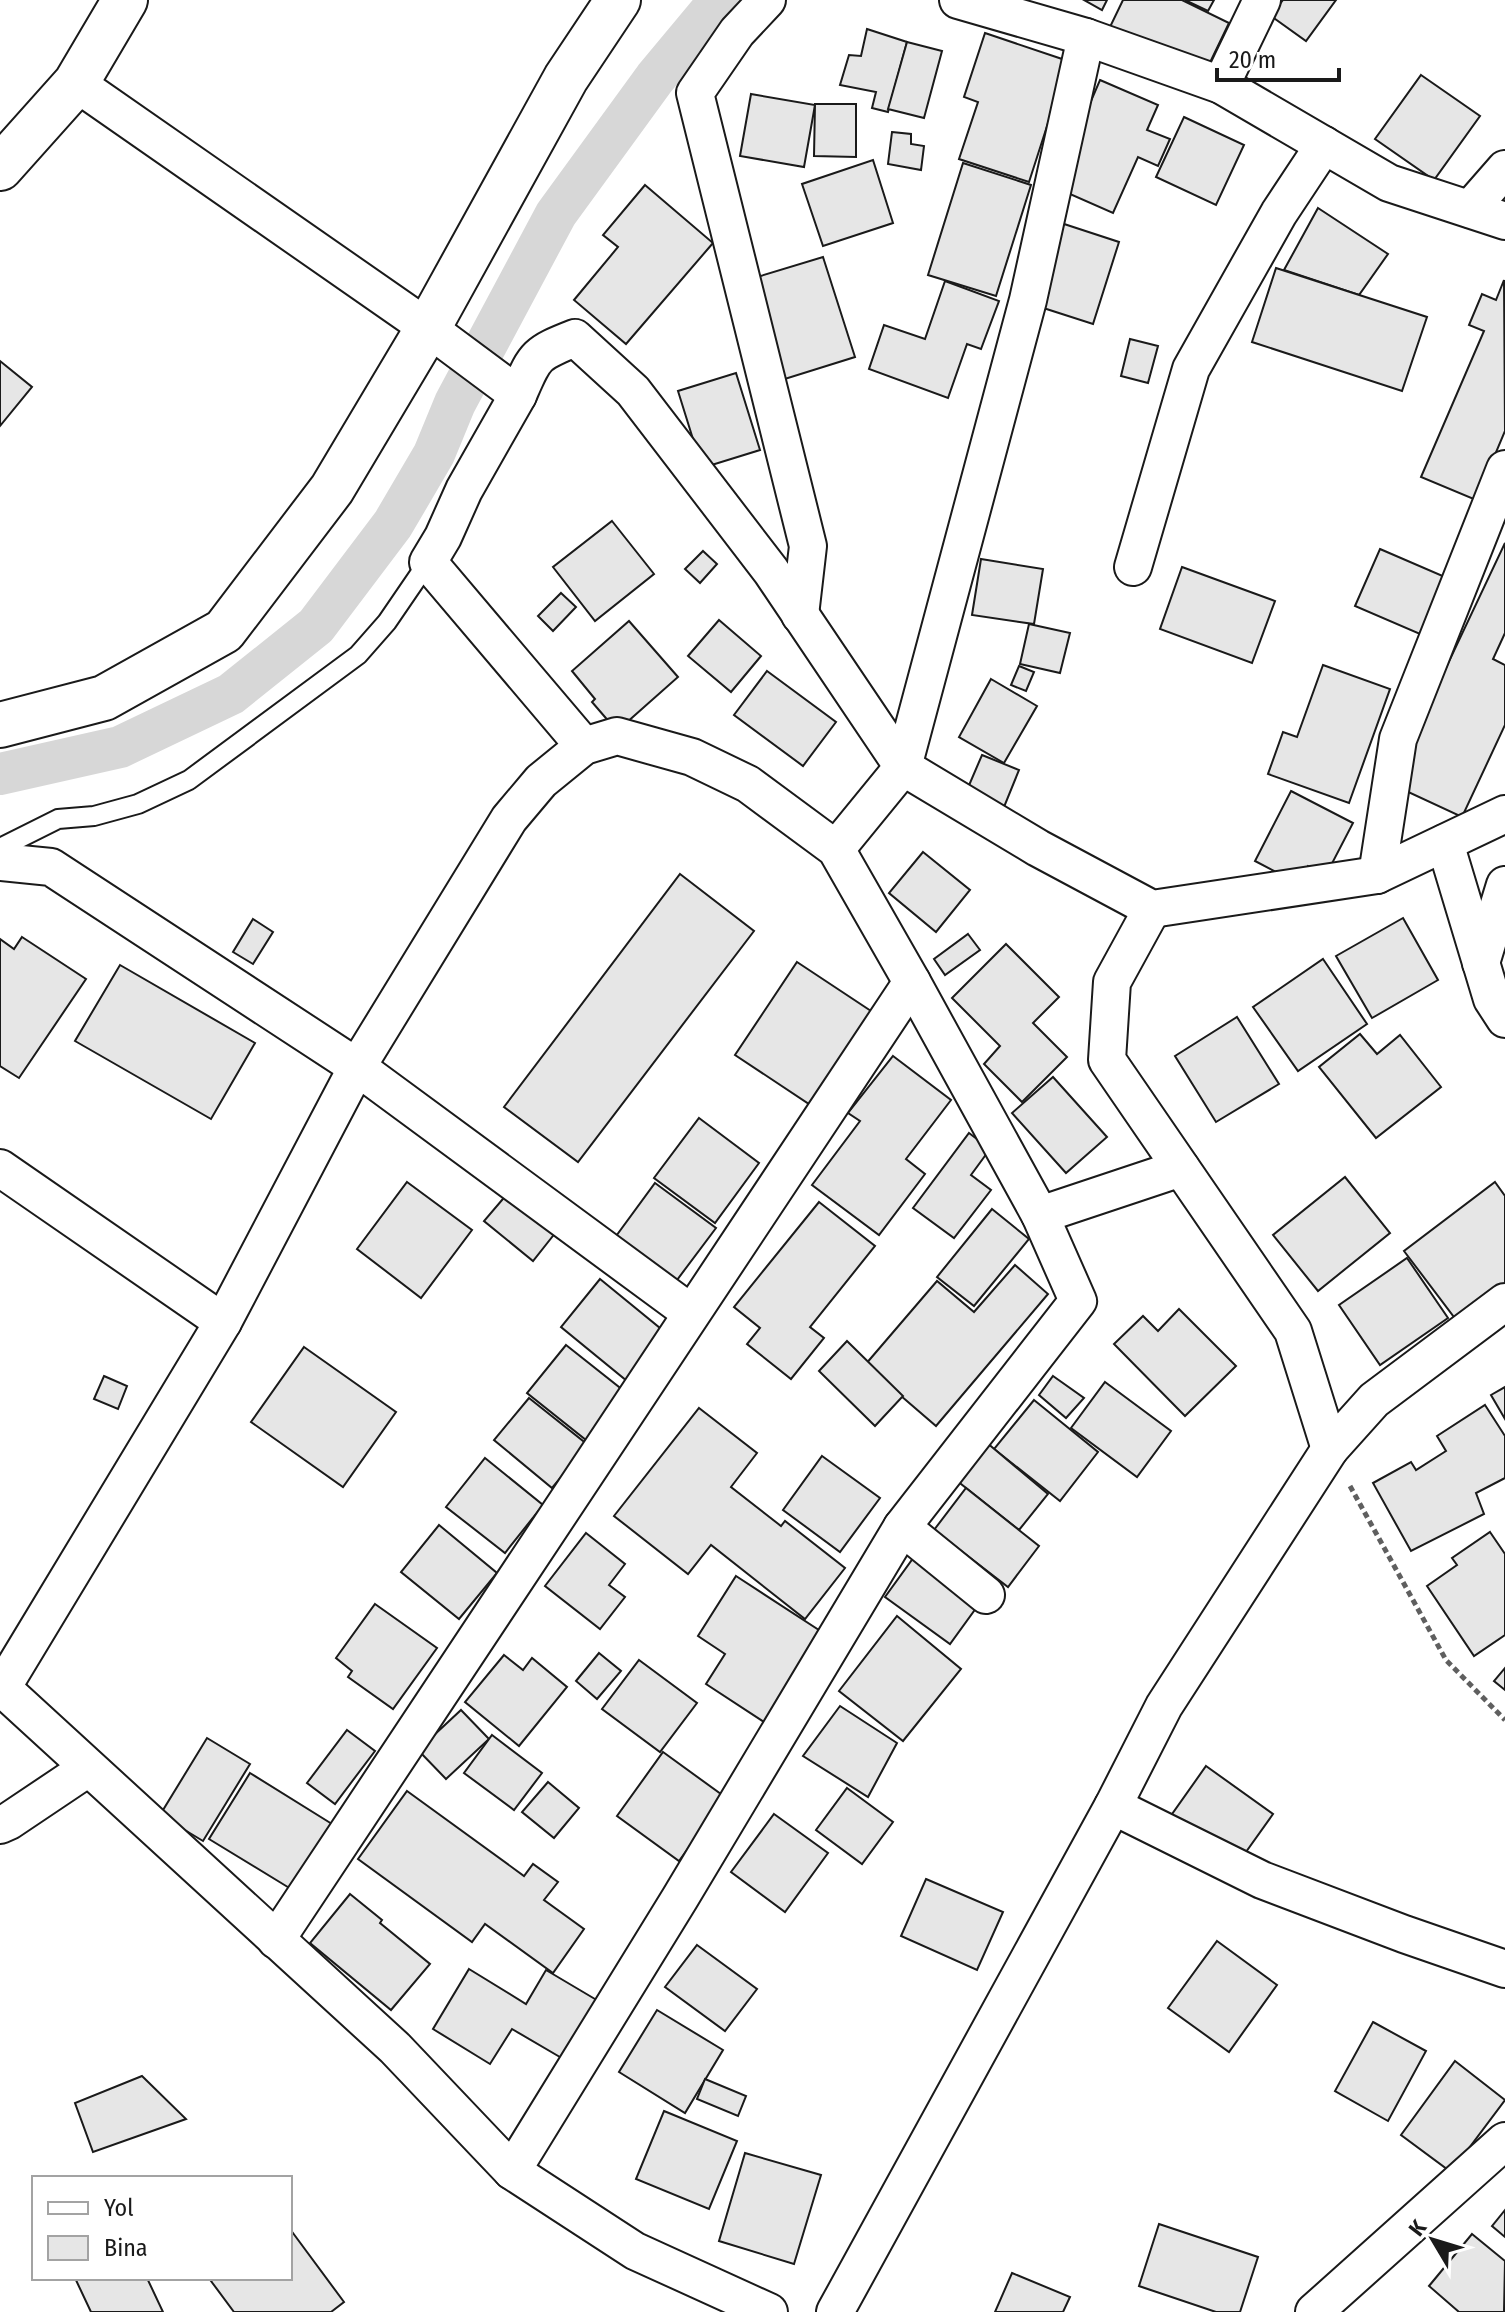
<svg xmlns="http://www.w3.org/2000/svg" width="1505" height="2312" font-family="'Fira Sans Condensed',sans-serif">
<style>
.lines{fill:none;stroke-linecap:round;stroke-linejoin:round}
.canal{stroke:#d7d7d7;stroke-width:42}
.building{fill:#e6e6e6;stroke:#1a1a1a;stroke-width:2}
.lane-casing{stroke:#1a1a1a;stroke-width:22}
.street-casing{stroke:#1a1a1a;stroke-width:40}
.secondary-casing{stroke:#1a1a1a;stroke-width:48}
.path{stroke:#5f5f5f;stroke-width:5;stroke-dasharray:6 4;stroke-linecap:butt}
.lane{stroke:#fff;stroke-width:18}
.street{stroke:#fff;stroke-width:36}
.secondary{stroke:#fff;stroke-width:44}
</style>
<rect width="100%" height="100%" fill="#fff"/>
<g class="lines">
<polyline class="canal" points="0,774 120,747 231,694 316,626 393,524 434,454 455,403 556,214 655,78 720,0"/>
</g>
<g class="building">
<polygon points="1084,0 1107,0 1102,10"/>
<polygon points="1123,0 1182,0 1229,23 1204,75 1109,29"/>
<polygon points="1185,0 1214,0 1208,11"/>
<polygon points="1283,0 1336,0 1306,41 1271,16"/>
<polygon points="867,29 907,42 888,112 872,108 876,92 840,85 849,55 861,56"/>
<polygon points="985,33 1068,61 1029,182 959,159 978,102 964,97"/>
<polygon points="907,42 942,51 924,118 888,109"/>
<polygon points="1421,75 1480,116 1434,180 1375,139"/>
<polygon points="1100,80 1158,105 1147,130 1170,139 1158,166 1138,157 1113,213 1054,187"/>
<polygon points="751,94 815,105 804,167 740,156"/>
<polygon points="815,104 856,104 856,157 814,156"/>
<polygon points="1184,117 1244,145 1216,205 1156,177"/>
<polygon points="892,132 911,134 911,144 924,146 921,170 888,164"/>
<polygon points="873,160 893,223 823,246 802,184"/>
<polygon points="963,163 1031,185 996,296 928,275"/>
<polygon points="645,185 713,243 626,344 574,300 618,247 603,235"/>
<polygon points="1318,208 1388,254 1359,295 1284,270"/>
<polygon points="1058,222 1119,242 1093,324 1031,304"/>
<polygon points="823,257 855,357 772,383 754,278"/>
<polygon points="1276,268 1427,317 1402,391 1252,342"/>
<polygon points="1504,280 1505,431 1476,500 1421,477 1484,331 1469,325 1482,294 1496,300"/>
<polygon points="945,281 999,301 981,349 967,344 948,398 869,369 884,325 925,339"/>
<polygon points="1130,339 1158,346 1148,383 1121,376"/>
<polygon points="0,361 32,387 0,426"/>
<polygon points="736,373 760,450 702,468 678,391"/>
<polygon points="612,521 654,574 595,621 553,567"/>
<polygon points="1505,543 1505,633 1493,659 1505,665 1505,725 1462,817 1391,784"/>
<polygon points="1380,549 1445,577 1420,634 1355,606"/>
<polygon points="703,551 717,564 700,583 685,569"/>
<polygon points="981,559 1043,569 1034,624 972,615"/>
<polygon points="1182,567 1275,601 1252,663 1160,629"/>
<polygon points="561,593 576,607 553,631 538,616"/>
<polygon points="719,620 761,656 731,692 688,656"/>
<polygon points="629,621 678,677 617,731 592,702 595,699 572,671"/>
<polygon points="1029,624 1070,633 1060,673 1020,664"/>
<polygon points="1323,665 1390,689 1349,803 1268,774 1283,732 1297,737"/>
<polygon points="1019,666 1034,672 1026,691 1011,685"/>
<polygon points="767,671 836,722 803,766 734,715"/>
<polygon points="991,679 1037,706 1004,763 959,737"/>
<polygon points="982,755 1019,770 1002,812 964,797"/>
<polygon points="1291,791 1353,823 1326,875 1308,866 1299,884 1255,861"/>
<polygon points="923,852 970,890 936,932 889,893"/>
<polygon points="680,874 754,931 578,1162 504,1107"/>
<polygon points="1403,918 1438,980 1372,1018 1336,956"/>
<polygon points="253,919 273,932 253,964 233,952"/>
<polygon points="968,934 980,950 945,975 934,959"/>
<polygon points="22,937 86,979 19,1078 0,1066 0,939 14,949"/>
<polygon points="1006,944 1059,997 1033,1023 1067,1057 1022,1102 984,1064 1000,1046 952,998"/>
<polygon points="1323,959 1367,1024 1298,1071 1253,1007"/>
<polygon points="797,962 874,1013 812,1106 735,1055"/>
<polygon points="120,965 255,1043 211,1119 75,1041"/>
<polygon points="1237,1017 1279,1084 1216,1122 1175,1056"/>
<polygon points="1360,1034 1377,1054 1400,1035 1441,1087 1376,1138 1319,1067"/>
<polygon points="893,1056 951,1100 906,1159 925,1174 879,1235 812,1185 860,1121 848,1113"/>
<polygon points="1053,1077 1107,1137 1066,1173 1012,1113"/>
<polygon points="699,1118 759,1163 715,1223 654,1178"/>
<polygon points="969,1133 990,1149 971,1175 991,1190 954,1238 913,1208"/>
<polygon points="1345,1177 1390,1233 1318,1291 1273,1235"/>
<polygon points="407,1182 472,1230 421,1298 357,1249"/>
<polygon points="1495,1182 1505,1196 1505,1285 1457,1321 1404,1251"/>
<polygon points="655,1183 716,1228 671,1288 611,1243"/>
<polygon points="508,1193 556,1232 533,1261 484,1221"/>
<polygon points="819,1202 875,1246 810,1327 824,1338 791,1379 747,1344 760,1328 734,1307"/>
<polygon points="992,1209 1029,1239 974,1306 937,1277"/>
<polygon points="1407,1258 1448,1318 1380,1365 1339,1305"/>
<polygon points="1015,1265 1048,1294 936,1426 865,1365 937,1281 974,1312"/>
<polygon points="600,1279 666,1333 627,1381 561,1327"/>
<polygon points="1179,1309 1236,1366 1185,1416 1114,1344 1143,1316 1158,1331"/>
<polygon points="847,1341 903,1396 875,1426 819,1371"/>
<polygon points="566,1345 624,1391 586,1440 527,1393"/>
<polygon points="304,1347 396,1412 343,1487 251,1422"/>
<polygon points="104,1376 127,1386 118,1409 94,1399"/>
<polygon points="1053,1376 1084,1398 1066,1418 1039,1395"/>
<polygon points="1105,1382 1171,1431 1137,1477 1071,1428"/>
<polygon points="1505,1387 1505,1419 1491,1395"/>
<polygon points="529,1398 588,1445 552,1488 494,1440"/>
<polygon points="1034,1400 1098,1452 1060,1501 994,1449"/>
<polygon points="1485,1405 1505,1436 1505,1478 1476,1493 1484,1514 1411,1551 1373,1483 1411,1462 1416,1470 1446,1451 1437,1436"/>
<polygon points="699,1408 757,1453 731,1487 781,1526 785,1521 845,1568 805,1619 711,1545 688,1574 614,1516"/>
<polygon points="980,1437 1048,1494 1019,1530 951,1476"/>
<polygon points="822,1456 880,1498 840,1552 783,1510"/>
<polygon points="485,1458 543,1505 505,1553 446,1507"/>
<polygon points="966,1488 1039,1546 1008,1587 934,1530"/>
<polygon points="439,1525 497,1573 459,1619 401,1572"/>
<polygon points="1490,1532 1505,1554 1505,1635 1474,1656 1427,1586 1457,1565 1452,1558"/>
<polygon points="586,1533 625,1564 609,1585 625,1597 600,1629 545,1586"/>
<polygon points="922,1546 987,1593 950,1644 885,1597"/>
<polygon points="736,1576 825,1634 767,1724 706,1684 725,1654 698,1636"/>
<polygon points="375,1604 437,1648 393,1709 348,1677 352,1671 336,1658"/>
<polygon points="897,1616 961,1669 903,1741 839,1691"/>
<polygon points="599,1653 621,1671 597,1699 576,1681"/>
<polygon points="504,1655 523,1670 532,1658 567,1687 519,1746 465,1702"/>
<polygon points="639,1660 697,1703 660,1752 602,1709"/>
<polygon points="1505,1668 1505,1690 1494,1681"/>
<polygon points="840,1706 897,1743 868,1797 803,1756"/>
<polygon points="461,1710 489,1739 446,1779 418,1750"/>
<polygon points="347,1730 375,1751 335,1804 307,1783"/>
<polygon points="492,1735 542,1773 514,1810 464,1773"/>
<polygon points="207,1738 250,1764 203,1841 160,1815"/>
<polygon points="663,1752 725,1797 679,1861 617,1816"/>
<polygon points="1206,1766 1273,1814 1226,1880 1170,1817"/>
<polygon points="250,1773 332,1824 291,1889 209,1839"/>
<polygon points="548,1782 579,1808 554,1838 522,1812"/>
<polygon points="847,1788 893,1822 862,1864 816,1830"/>
<polygon points="407,1791 524,1876 533,1864 558,1882 544,1900 584,1929 553,1973 485,1924 472,1942 358,1859"/>
<polygon points="774,1814 828,1853 785,1912 731,1872"/>
<polygon points="926,1879 1003,1912 977,1970 901,1936"/>
<polygon points="350,1894 382,1920 380,1923 430,1964 391,2010 310,1943"/>
<polygon points="1217,1941 1277,1985 1229,2052 1168,2008"/>
<polygon points="697,1945 757,1989 725,2031 665,1987"/>
<polygon points="469,1969 526,2004 546,1970 600,2002 565,2060 512,2029 490,2064 433,2029"/>
<polygon points="657,2010 723,2050 685,2113 619,2072"/>
<polygon points="1373,2022 1426,2051 1388,2121 1335,2091"/>
<polygon points="1455,2061 1505,2100 1451,2172 1401,2135"/>
<polygon points="142,2076 186,2119 93,2152 75,2103"/>
<polygon points="705,2079 746,2096 738,2116 697,2099"/>
<polygon points="664,2111 737,2141 709,2209 636,2179"/>
<polygon points="745,2153 821,2175 794,2264 719,2241"/>
<polygon points="1505,2210 1505,2237 1492,2226"/>
<polygon points="1159,2224 1258,2257 1240,2312 1216,2312 1139,2286"/>
<polygon points="290,2229 344,2302 331,2312 234,2312 211,2281 216,2278 290,2278"/>
<polygon points="1472,2234 1505,2261 1504,2312 1459,2312 1429,2286"/>
<polygon points="1012,2273 1070,2297 1063,2312 995,2312"/>
<polygon points="75,2278 147,2278 163,2312 91,2312"/>
</g>
<g class="lines">
<defs>
<polyline id="lane" points="0,848 58,819 94,816 138,804 189,780 358,655 387,622 428,562"/>
<g id="street">
<polyline points="767,0 737,32 695,93 808,546 800,615"/>
<polyline points="958,0 1086,37 1221,85 1389,183 1505,221"/>
<path d="M76,83L428,328L518,395C535,356 534,354 575,338L633,391L771,571L903,767L1038,848L1152,909L1377,875L1505,814"/>
<polyline points="1221,85 1262,0"/>
<polyline points="1470,209 1505,169"/>
<polyline points="518,395 464,490 443,537 428,562 584,746"/>
<polyline points="1133,567 1191,369 1279,213 1324,145"/>
<polyline points="1445,843 1492,999 1505,1019"/>
<polyline points="836,849 903,767 1028,300 1086,37"/>
<polyline points="0,862 51,867 357,1067 509,819 541,781 584,746 617,736 692,757 748,784 836,849 912,982 1040,1215 1078,1301 902,1527 680,1898 512,2171"/>
<polyline points="1377,875 1398,739 1505,469"/>
<polyline points="1152,909 1112,982 1107,1060 1293,1331 1330,1449 1374,1400 1505,1302"/>
<polyline points="1481,963 1505,885"/>
<polyline points="0,1168 223,1322"/>
<polyline points="1040,1215 1181,1168"/>
<polyline points="902,1527 986,1595"/>
<polyline points="0,1686 395,2048 512,2171 635,2251 769,2312"/>
<polyline points="2,1688 223,1322 357,1067 691,1313"/>
<polyline points="1113,1806 1262,1880 1404,1934 1505,1969"/>
<polyline points="0,1825 9,1821 88,1768"/>
<polyline points="276,1940 912,982"/>
<polyline points="835,2312 1113,1806 1164,1706 1330,1449"/>
<polyline points="1314,2312 1505,2141"/>
</g>
<g id="secondary">
<polyline points="0,168 76,83 125,0"/>
<polyline points="0,725 104,698 224,631 332,489 428,328 566,78 618,0"/>
</g>
</defs>
<use href="#lane" class="lane-casing"/>
<use href="#street" class="street-casing"/>
<use href="#secondary" class="secondary-casing"/>
<polyline class="path" points="1350,1486 1446,1660 1505,1720"/>
<use href="#lane" class="lane"/>
<use href="#street" class="street"/>
<use href="#secondary" class="secondary"/>
</g>
<rect x="32" y="2176" width="260" height="104" fill="#ffffff" stroke="#a3a3a3" stroke-width="2"/>
<rect x="48" y="2202" width="40" height="12" fill="#ffffff" stroke="#a3a3a3" stroke-width="2"/>
<text x="104" y="2216" font-size="24" fill="#1a1a1a">Yol</text>
<rect x="48" y="2236" width="40" height="24" fill="#e6e6e6" stroke="#a3a3a3" stroke-width="2"/>
<text x="104" y="2256" font-size="24" fill="#1a1a1a">Bina</text>
<g transform="translate(1433 2240) rotate(308)" stroke="#ffffff" stroke-width="6" paint-order="stroke">
<path d="M0-6L14 30L0 20L-14 30Z" fill="#1a1a1a"/>
<text y="-12" font-size="22" font-weight="bold" text-anchor="middle" fill="#1a1a1a">K</text>
</g>
<path d="M1217 68v12h122v-12" fill="none" stroke="#1a1a1a" stroke-width="4"/>
<text x="1229" y="68" font-size="24" fill="#1a1a1a" stroke="#ffffff" stroke-width="6" paint-order="stroke">20 m</text>
</svg>
